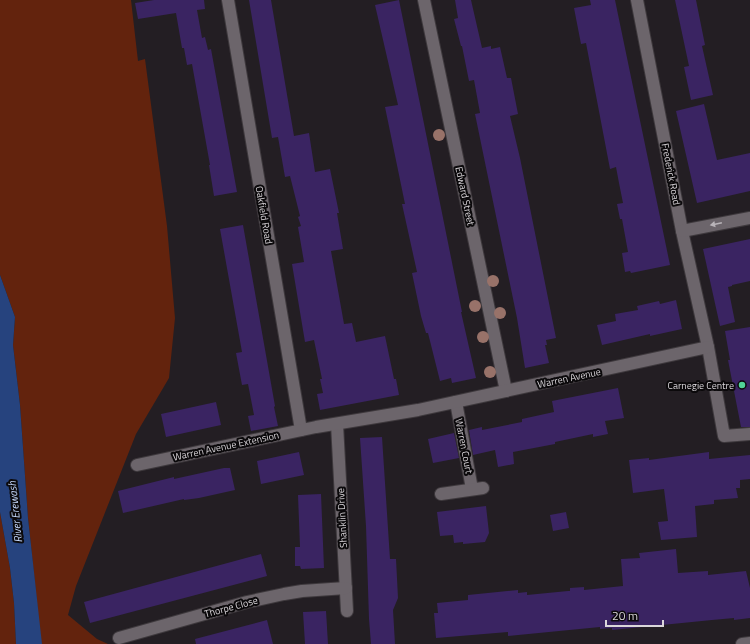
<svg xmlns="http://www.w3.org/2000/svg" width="750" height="644" font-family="'Titillium Web',sans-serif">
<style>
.green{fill:#63230d}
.water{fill:#26437e}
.building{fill:#3a2462}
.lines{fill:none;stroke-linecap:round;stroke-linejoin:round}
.minor-casing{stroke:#3e393d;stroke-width:14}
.minor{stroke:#6c656b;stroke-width:12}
.tree{fill:#987269}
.oneway{fill:#b9b4b9}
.poi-dot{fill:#51d397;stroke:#0b090b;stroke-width:1.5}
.labels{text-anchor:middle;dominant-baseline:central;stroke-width:4;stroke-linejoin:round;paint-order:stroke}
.street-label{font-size:10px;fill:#dad6da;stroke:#0b090b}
.poi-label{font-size:10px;fill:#dad6da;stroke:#0b090b;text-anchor:end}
.water-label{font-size:11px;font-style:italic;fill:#c7dbff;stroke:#0b090b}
</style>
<rect width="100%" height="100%" fill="#231e23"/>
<g class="green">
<polygon points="0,0 131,0 138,61 145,59 167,226 175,318 169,378 136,434 76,586 68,615 97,639 108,644 42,644 41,641 28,518 20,405 13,345 15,317 0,275"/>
<polygon points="0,512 10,568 14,603 16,644 0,644"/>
</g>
<polygon class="water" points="0,275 15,317 13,345 20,405 28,518 42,644 16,644 14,603 10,568 0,512"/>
<g class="building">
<polygon points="154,0 204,0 205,9 197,10 202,38 205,37 208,50 211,49 237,192 214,196 209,165 210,165 192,64 187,65 184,48 182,48 176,13 138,19 135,3"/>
<polygon points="249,0 271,0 294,136 309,133 315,172 330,169 339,213 337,213 343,249 331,251 344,324 352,323 356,342 385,336 394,379 396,379 399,395 320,410 317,394 323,393 320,379 322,379 314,340 305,342 292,264 304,262 298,227 301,226 298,217 300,216 290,176 285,177 278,137 272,138"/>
<polygon points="399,0 462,312 461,312 476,378 452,383 451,378 440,381 428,333 426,333 421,316 412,273 417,272 402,204 405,204 385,107 398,105 375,5"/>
<polygon points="455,0 471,0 482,48 491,46 491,49 500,47 507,78 511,78 518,114 510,116 520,158 556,338 546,340 547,345 545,345 549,363 525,368 517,318 475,114 480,113 474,80 469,81 462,46 461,46 454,19 458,18"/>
<polygon points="590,0 615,0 670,265 631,273 630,271 625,272 622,253 628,252 622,219 620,219 617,204 623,203 619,183 616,167 610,169 586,43 581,44 574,8 591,5"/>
<polygon points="675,0 696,0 705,45 702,46 713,95 691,100 684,67 689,66"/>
<polygon points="704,104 717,160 750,153 750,191 697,203 676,111"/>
<polygon points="243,225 275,406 274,407 278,426 251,431 248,416 254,415 248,384 242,385 236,353 242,352 220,229"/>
<polygon points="750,239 750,281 732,285 732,286 728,287 735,322 720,326 703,249"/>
<polygon points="676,300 682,329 650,336 650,334 602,345 597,325 616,321 615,314 638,310 637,306 659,301 660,304"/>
<polygon points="750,327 750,427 741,427 728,360 730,360 725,331"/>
<polygon points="618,388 624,418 605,421 608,434 593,437 593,434 555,442 555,444 513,452 514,464 498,467 495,450 473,455 469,430 482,427 482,430 522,422 522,419 554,412 552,401"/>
<polygon points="216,402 221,425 166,437 161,414"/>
<polygon points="454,433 459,458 433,463 428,439"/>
<polygon points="382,437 390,559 396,559 398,598 393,610 395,644 371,644 369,619 366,526 360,438"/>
<polygon points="299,452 304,475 261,484 257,461"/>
<polygon points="709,452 709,459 750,455 750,479 740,480 740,488 736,488 738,498 714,500 714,504 695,506 697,537 661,540 658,522 668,521 664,489 633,493 629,460 649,458 649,460"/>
<polygon points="224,468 230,468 235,490 199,498 184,500 184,499 123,513 118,491 174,477 174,479"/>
<polygon points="321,494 324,568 301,569 300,566 295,566 295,547 300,547 298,495"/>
<polygon points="486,506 489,533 485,542 463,544 463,542 454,543 453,535 440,536 437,512"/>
<polygon points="566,512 569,528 553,531 550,515"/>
<polygon points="676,549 678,573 708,571 708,575 746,571 750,588 750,618 734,620 734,618 712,620 612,630 612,628 600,629 600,627 508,636 508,632 436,638 434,613 438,613 437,603 468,600 468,595 518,590 518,593 527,592 527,595 568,591 570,591 570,588 584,587 584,590 623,586 621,559 640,558 639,553"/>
<polygon points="261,554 267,576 90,623 84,602"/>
<polygon points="326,611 328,644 305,644 303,612"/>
<polygon points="267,620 273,644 196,644 195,639"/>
</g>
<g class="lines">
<defs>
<g id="minor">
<polyline points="228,0 301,430"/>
<polyline points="424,0 506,391"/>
<polyline points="637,0 682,231 708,347 724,436 750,434"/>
<polyline points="682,231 750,218"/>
<polyline points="456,402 472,489"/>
<polyline points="337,424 347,611"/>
<polyline points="137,465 316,427 418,410 708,347"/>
<polyline points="441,494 483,488"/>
<polyline points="119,638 247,602 284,594 302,591 346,588"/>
<polyline points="742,644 750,643"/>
</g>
</defs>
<use href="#minor" class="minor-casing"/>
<use href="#minor" class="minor"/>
</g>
<g class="tree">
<circle cx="439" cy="135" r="6"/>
<circle cx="493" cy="281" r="6"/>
<circle cx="475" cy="306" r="6"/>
<circle cx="500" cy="313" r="6"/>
<circle cx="483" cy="337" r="6"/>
<circle cx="490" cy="372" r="6"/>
</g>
<defs><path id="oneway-solid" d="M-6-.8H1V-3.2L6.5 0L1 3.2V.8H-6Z"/></defs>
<use class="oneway" href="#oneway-solid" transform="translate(716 224) rotate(168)"/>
<circle class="poi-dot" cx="742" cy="385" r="4"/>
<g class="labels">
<g class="street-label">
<text transform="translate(671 174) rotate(79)">Frederick Road</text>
<text transform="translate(465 196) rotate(78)">Edward Street</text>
<text transform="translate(264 215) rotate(80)">Oakfield Road</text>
<text transform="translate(569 378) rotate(-12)">Warren Avenue</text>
<text transform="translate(226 446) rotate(-12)">Warren Avenue Extension</text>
<text transform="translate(464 446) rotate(79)">Warren Court</text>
<text transform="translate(342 518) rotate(-93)">Shanklin Drive</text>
<text transform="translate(231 607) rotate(-15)">Thorpe Close</text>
</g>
<g class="poi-label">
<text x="734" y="385">Carnegie Centre</text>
</g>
<g class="water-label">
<text transform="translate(15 512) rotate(-96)">River Erewash</text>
</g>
</g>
<path d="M606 620v6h57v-6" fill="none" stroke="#dad6da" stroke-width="2"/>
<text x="612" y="620" font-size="12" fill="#dad6da" stroke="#0b090b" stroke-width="3" paint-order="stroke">20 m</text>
</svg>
